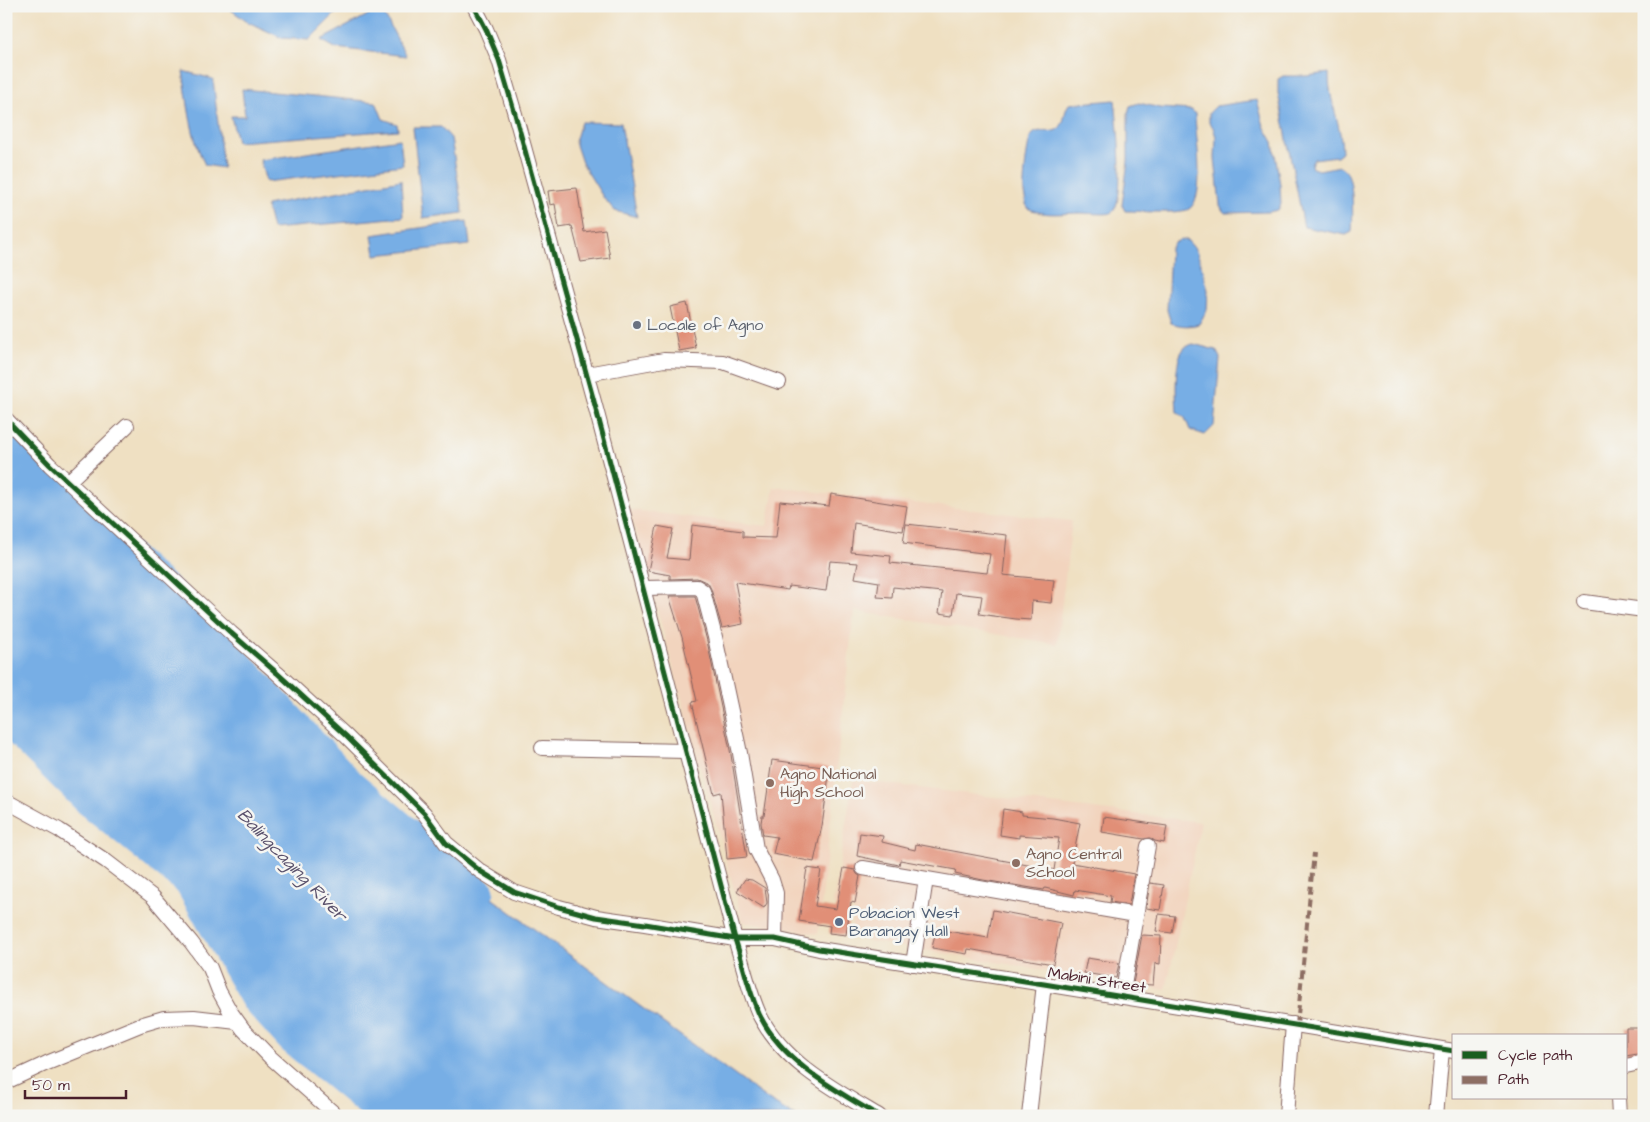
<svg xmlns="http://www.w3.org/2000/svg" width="1650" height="1122" font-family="'Architects Daughter',sans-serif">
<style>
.built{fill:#f2d4be}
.water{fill:#77aee5;stroke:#606688}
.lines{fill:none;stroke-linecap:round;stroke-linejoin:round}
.river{stroke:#77aee5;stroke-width:25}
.building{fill:#e18f77}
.minor-casing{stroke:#846360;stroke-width:16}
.minor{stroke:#fff;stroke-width:14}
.quiet{stroke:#8d6e63;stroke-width:4;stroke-dasharray:8 4;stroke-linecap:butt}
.cycleway-casing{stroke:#f6f6f2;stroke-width:8}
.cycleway{stroke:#1b5e20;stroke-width:5}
.worship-dot{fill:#6b7280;stroke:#f6f6f2;stroke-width:2}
.education-dot{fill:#8d6e63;stroke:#f6f6f2;stroke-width:2}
.service-dot{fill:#5c6f8a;stroke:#f6f6f2;stroke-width:2}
.labels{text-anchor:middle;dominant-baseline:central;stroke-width:5;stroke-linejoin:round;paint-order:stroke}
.worship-label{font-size:16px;fill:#5b616d;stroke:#f6f6f2;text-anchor:start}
.education-label{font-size:16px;fill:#785e54;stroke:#f6f6f2;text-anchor:start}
.service-label{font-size:16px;fill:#4e5e75;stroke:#f6f6f2;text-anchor:start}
.street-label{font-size:16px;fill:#4a1f2b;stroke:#f6f6f2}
.water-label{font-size:18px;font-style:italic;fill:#5a516c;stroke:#f6f6f2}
</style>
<rect width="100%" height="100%" fill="#f6f6f2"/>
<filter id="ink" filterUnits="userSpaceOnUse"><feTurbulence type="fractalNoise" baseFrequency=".02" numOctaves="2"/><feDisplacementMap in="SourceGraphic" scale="10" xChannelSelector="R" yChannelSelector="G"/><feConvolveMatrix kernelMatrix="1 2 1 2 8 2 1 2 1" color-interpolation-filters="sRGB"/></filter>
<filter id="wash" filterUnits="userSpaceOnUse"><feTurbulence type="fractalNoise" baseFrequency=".0096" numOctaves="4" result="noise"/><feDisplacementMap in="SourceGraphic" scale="20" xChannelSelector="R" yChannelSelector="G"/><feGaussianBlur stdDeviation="1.12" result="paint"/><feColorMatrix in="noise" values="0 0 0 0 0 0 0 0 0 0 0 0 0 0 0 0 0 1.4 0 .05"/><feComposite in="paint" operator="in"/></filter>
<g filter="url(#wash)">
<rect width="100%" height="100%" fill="#efe0c2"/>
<g class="built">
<polygon points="774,487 1072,521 1057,644 854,611 818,934 743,922 630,510 767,526"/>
<polygon points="853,780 1201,822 1166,990 850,938 854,909 833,904"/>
</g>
<g class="water">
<polygon points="226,6 327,6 335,14 309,40 282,38 246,21"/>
<polygon points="381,8 406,56 335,48 321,40"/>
<path d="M183,71L213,79L223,168L205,165C190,135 188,103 183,71Z"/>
<path d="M1329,73C1328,100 1342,125 1342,152L1337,156L1314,159L1311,165L1312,168L1319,170L1340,166C1342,168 1344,169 1346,171C1354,181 1353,219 1352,232L1346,235L1304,227L1278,93V79L1283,76H1307Z"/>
<polygon points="242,89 376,102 383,119 397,124 398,130 237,142 231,116 245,116"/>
<path d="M1115,100C1117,119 1127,204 1111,213C1106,215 1087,213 1080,213C1068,213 1054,215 1042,213C1037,212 1032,210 1027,208C1026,203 1025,198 1024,193C1023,184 1027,140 1032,135C1038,127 1050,135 1058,129C1066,123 1063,112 1069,104Z"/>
<polygon points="1257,100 1264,126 1273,142 1280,184 1281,204 1278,210 1268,212 1225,213 1223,211 1220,205 1215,158 1216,137 1213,127 1209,123 1209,113 1216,106"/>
<path d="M1139,103L1160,108L1192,110L1195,114C1195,133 1208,202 1187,210C1172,214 1141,211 1125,211L1122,205L1128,161V113L1130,106Z"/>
<polygon points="581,122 621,123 637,217 615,211 603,197 582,163 575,142"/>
<polygon points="413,127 441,127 451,138 463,213 423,218"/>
<polygon points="400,139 403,165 266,182 260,160"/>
<polygon points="401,180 403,217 272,229 266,205"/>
<polygon points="467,221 470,245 375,255 372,235"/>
<path d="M1180,240H1187L1195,249L1199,258L1208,290L1207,310L1199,324C1189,327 1180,326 1171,323L1167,310L1170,249L1174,243Z"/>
<path d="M1193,344L1216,350L1220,358L1214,426L1205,435L1190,430L1185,418L1177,412C1176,398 1174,361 1183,350C1185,346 1189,345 1193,344Z"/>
<polygon points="6,444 181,599 352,782 482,891 770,1101 795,1116 382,1116 289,1040 253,1000 187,884 87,803 6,723"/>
</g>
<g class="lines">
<g class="river">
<polyline points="6,444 181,599 352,782 482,891"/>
<polyline points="6,723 87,803 187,884 253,1000 289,1040 382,1116"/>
</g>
</g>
<g id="blocks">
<g class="building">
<polygon points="577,188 584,232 605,229 610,258 581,262 572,226 559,228 555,204 550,205 548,191"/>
<polygon points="687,303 696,348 679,351 670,307"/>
<polygon points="831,494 907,506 903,531 854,523 851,552 891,556 890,563 987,573 990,554 903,543 906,524 1007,535 1003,575 1054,580 1051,603 1032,601 1031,620 1016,619 979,614 982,596 956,593 953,615 939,613 942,592 893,587 892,598 877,597 879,582 855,578 858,563 830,561 826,591 789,586 788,590 735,582 743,624 722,628 711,589 708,583 697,578 670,579 670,575 648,571 657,526 673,529 667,558 689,560 692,525 743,531 743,537 776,538 780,501 829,506"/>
<polygon points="669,596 695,596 707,641 731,755 747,857 727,859 721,792 714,794 692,702 697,701 682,637"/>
<polygon points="772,760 830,768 822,826 814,862 773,854 777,837 763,835 761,823 762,816 764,816"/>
<polygon points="1003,809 1022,812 1022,815 1053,818 1080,823 1072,863 1134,874 1129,905 1110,902 1111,896 1075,890 1074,895 1045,888 1044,890 983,880 955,874 956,870 900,860 899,865 857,856 860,833 883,836 882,842 915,850 916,844 1054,870 1059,838 1019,835 1019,838 1000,835"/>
<polygon points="1104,817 1167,826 1164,843 1155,841 1150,838 1144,839 1102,832"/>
<polygon points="807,868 821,870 815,906 836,909 844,868 855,870 857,874 860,876 855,903 851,902 846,935 829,933 830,926 799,921"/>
<polygon points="745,879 752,880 765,888 767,903 764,908 737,891"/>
<polygon points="1150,883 1164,885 1160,910 1146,908"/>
<polygon points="993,910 1061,923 1053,964 968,949 967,954 932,948 936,929 988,938"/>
<polygon points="1159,914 1175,916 1172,933 1156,931"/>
<polygon points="1142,935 1161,936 1160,964 1155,963 1153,985 1133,984"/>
<polygon points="1087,958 1119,963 1116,978 1084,973"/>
<polygon points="1626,1028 1643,1028 1643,1053 1626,1056"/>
</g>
</g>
</g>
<g filter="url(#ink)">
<use href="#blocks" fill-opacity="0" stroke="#846360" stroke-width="1"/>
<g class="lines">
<defs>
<g id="minor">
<path d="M474,6L486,29L499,60L515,114L596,409L735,939C743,963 749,993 760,1016C784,1063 835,1090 879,1116"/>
<polyline points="587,374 664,360 723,362 779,382"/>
<polyline points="6,419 50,465 231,633 277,673 346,736 424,813 446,843 480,871 514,892 559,907 596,917 645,924 735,939 775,939 819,949 1044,984 1454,1051"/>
<polyline points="69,481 127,426"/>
<polyline points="643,588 697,587 703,591 715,637 740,753 756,849 772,880 776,893 775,939"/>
<polyline points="1584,602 1644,610"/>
<polyline points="542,748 686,751"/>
<polyline points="6,801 59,830 106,861 153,897 191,942 210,968 219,991 230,1011 243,1029 270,1057 337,1116"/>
<polyline points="863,868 1136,915"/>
<polyline points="913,964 926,879"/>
<polyline points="1122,997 1148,846"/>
<polyline points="1626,1066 1644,1062"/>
<polyline points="6,1082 47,1063 140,1025 164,1018 194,1017 237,1022"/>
<polyline points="1618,1098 1619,1116"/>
<polyline points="1029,1116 1044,984"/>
<polyline points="1286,1116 1293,1024"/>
<polyline points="1436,1116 1442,1050"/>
</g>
</defs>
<use href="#minor" class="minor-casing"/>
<use href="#minor" class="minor"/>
<polyline class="quiet" points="1297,1025 1314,853"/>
<defs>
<g id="cycleway">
<path d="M474,6L486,29L499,60L515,114L596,409L735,939C743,963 749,993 760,1016C784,1063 835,1090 879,1116"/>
<polyline points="6,419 50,465 231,633 277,673 346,736 424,813 446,843 480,871 514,892 559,907 596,917 645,924 735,939 775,939 819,949 1044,984 1454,1051"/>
</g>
</defs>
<use href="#cycleway" class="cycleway-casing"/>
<use href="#cycleway" class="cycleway"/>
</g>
</g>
<circle class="worship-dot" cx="637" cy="325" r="5"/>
<g class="education-dot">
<circle cx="770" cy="783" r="5"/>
<circle cx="1016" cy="863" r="5"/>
</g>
<circle class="service-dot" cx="839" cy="922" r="5"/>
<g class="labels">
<g class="worship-label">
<text x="647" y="325">Locale of Agno</text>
</g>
<g class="education-label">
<text x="780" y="774">Agno National<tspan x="780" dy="18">High School</tspan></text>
<text x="1026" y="854">Agno Central<tspan x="1026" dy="18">School</tspan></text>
</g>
<g class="service-label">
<text x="849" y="913">Pobacion West<tspan x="849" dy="18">Barangay Hall</tspan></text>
</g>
<g class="street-label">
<text transform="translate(1097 980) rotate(9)">Mabini Street</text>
</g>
<g class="water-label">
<text transform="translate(292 865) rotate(46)">Balingcaging River</text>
</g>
</g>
<rect width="1650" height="1122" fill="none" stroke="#f6f6f2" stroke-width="25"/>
<rect x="1452" y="1034" width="175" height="65" fill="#f6f6f2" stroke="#b1a0a2"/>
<rect x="1462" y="1051" width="25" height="8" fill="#1b5e20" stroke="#b1a0a2"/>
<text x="1498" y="1060" font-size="15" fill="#4a1f2b">Cycle path</text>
<rect x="1462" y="1076" width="25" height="8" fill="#8d6e63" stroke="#b1a0a2"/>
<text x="1498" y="1084" font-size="15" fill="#4a1f2b">Path</text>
<path d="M25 1090v8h101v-8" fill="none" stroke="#4a1f2b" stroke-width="2.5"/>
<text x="32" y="1090" font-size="15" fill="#4a1f2b" stroke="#f6f6f2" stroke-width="4" paint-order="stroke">50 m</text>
</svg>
